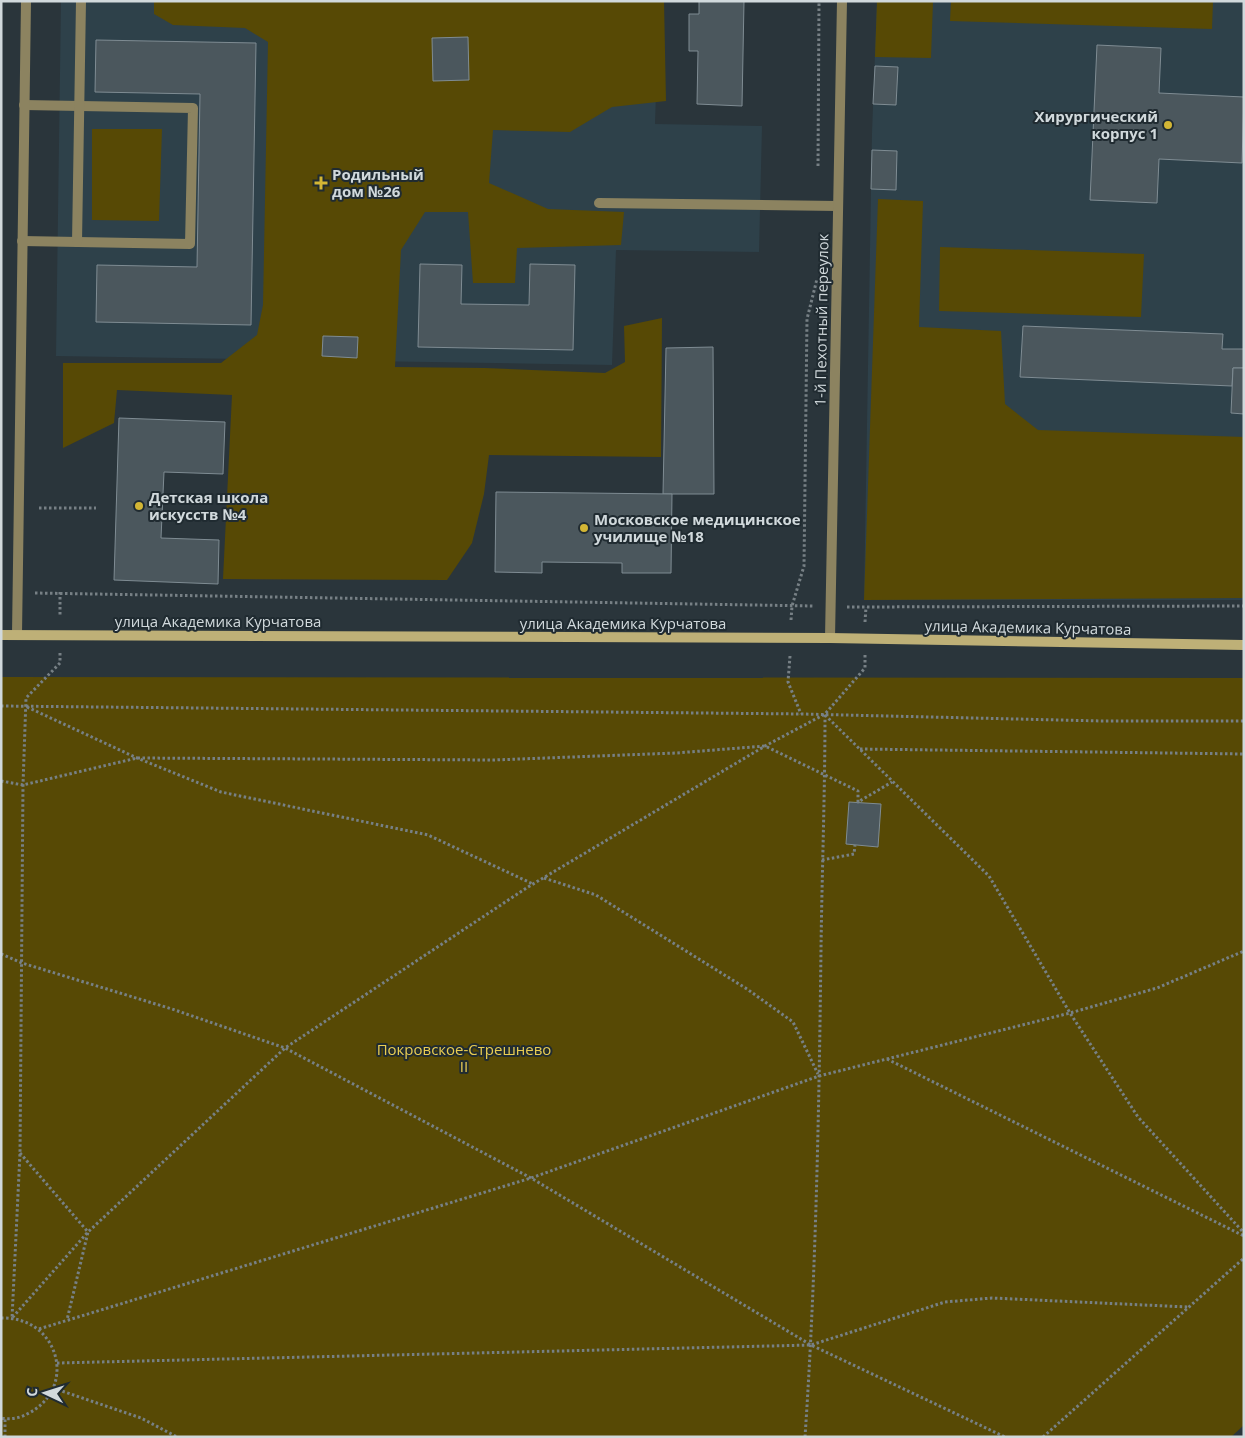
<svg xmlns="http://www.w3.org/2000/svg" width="1245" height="1438" font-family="'Open Sans',sans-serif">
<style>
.built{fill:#2e414a}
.green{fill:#574905}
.building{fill:#4b575d;stroke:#7f8c93}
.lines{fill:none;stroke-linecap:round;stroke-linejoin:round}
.path{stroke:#778085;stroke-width:3;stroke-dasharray:2.5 2.5;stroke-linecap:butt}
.lane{stroke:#8c8360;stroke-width:10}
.street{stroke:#8c8360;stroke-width:10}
.secondary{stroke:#beb077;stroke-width:10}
.poi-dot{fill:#d3b635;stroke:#202b31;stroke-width:2}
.labels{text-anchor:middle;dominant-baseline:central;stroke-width:4;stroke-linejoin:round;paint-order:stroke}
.poi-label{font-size:15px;font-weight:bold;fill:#d1d9dc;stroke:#202b31;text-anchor:start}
.street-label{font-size:15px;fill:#d1d9dc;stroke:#202b31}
.park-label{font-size:15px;fill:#e9cd52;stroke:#202b31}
</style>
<rect width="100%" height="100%" fill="#2a353b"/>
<g class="built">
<polygon points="61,1 659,1 655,124 762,126 759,252 616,250 612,365 56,356"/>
<polygon points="877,1 1244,1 1244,600 864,600 872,133"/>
</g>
<g class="green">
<polygon points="154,1 664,1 666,101 612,107 570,132 493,130 489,183 548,209 624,212 621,245 517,248 515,283 473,283 468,212 425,212 401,250 395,367 485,368 605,373 625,362 624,326 662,318 661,457 489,455 484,494 472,543 447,580 223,579 232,395 117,390 114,423 63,448 63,363 221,363 257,335 263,305 268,42 245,28 173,25 154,14"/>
<polygon points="877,1 933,1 931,58 875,57"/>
<polygon points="951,1 1213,1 1212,29 950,21"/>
<polygon points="92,129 162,129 159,221 92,220"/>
<polygon points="878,199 923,201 919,327 1001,331 1005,404 1038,430 1244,437 1244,598 864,600"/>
<polygon points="940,247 1144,254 1141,317 939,311"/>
<polygon points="1,677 1244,678 1244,1425 1231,1437 1,1437"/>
</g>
<g class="building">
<polygon points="699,1 744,1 742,106 697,104 698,51 689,51 689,14 699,14"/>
<polygon points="468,37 469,80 433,81 432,38"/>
<polygon points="96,40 256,43 251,325 96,322 97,265 197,267 200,94 95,92"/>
<polygon points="1097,45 1161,48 1159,93 1244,97 1242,163 1159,159 1157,203 1090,200"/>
<polygon points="875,66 898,67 896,105 873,104"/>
<polygon points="872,150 897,151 896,190 871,189"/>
<polygon points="420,264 462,265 461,304 529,305 530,264 575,265 573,350 418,347"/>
<polygon points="1023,326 1223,334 1222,349 1244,349 1244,368 1233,368 1232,386 1020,377"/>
<polygon points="323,336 358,337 357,358 322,356"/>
<polygon points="713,347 714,494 663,494 666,348"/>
<polygon points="1233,368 1244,368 1244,414 1231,413"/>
<polygon points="119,418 225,422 223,474 164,472 161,538 219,540 218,584 114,580"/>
<polygon points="496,492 672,494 671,573 622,573 622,563 542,562 542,573 495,572"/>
<polygon points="849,802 881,804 878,847 846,844"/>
</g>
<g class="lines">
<g class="path">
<polyline points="818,166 819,1"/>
<polyline points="39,508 96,508"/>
<polyline points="60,592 60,617"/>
<polyline points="35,593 813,606"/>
<polyline points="847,607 1244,606"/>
<polyline points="791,620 792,606 804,566 807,319 817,279"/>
<polyline points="865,622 866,607"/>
<polyline points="60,653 60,663 26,698 23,785 20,1153 12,1318 88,1232 285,1048 528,887 765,746 825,714 865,668 865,655"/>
<polyline points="790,656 788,682 801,714"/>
<polyline points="1,706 801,714 1102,721 1244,721"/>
<polyline points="27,707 137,758 221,792 428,835 533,884"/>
<polyline points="825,715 989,876 1070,1013 1138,1117 1244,1233"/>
<polyline points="860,749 1244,754"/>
<polyline points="1,781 23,785 137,758 494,760 676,753 765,746 858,791 858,802 892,782"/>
<polyline points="822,860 854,854 855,845"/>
<polyline points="544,878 596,895 747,989 793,1022 818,1074"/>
<polyline points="1,954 22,963 172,1009 285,1048 531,1178 811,1345 1005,1437"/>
<polyline points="887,1059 1244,1236"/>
<polyline points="20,1153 88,1232 67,1320"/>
<path d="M1,1318C59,1316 79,1389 27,1414C20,1418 10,1420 1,1418"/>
<polyline points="39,1329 531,1178 819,1076 1070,1013 1157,988 1244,951"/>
<polyline points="57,1363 811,1345 945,1302 992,1298 1188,1307"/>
<polyline points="53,1388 141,1418 177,1437"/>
<polyline points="5,1437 5,1419"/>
<path d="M805,1437C816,1274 819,1112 821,949C822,871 825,792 825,714"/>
<polyline points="1043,1437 1244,1258"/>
</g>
<g class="lane">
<polyline points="599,203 838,206"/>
<polyline points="22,241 190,244 193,108 24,105"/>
<polyline points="77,242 81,1"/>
</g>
<g class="street">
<polyline points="17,635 26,1"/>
<polyline points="830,638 842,1"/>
</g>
<polyline class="secondary" points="1,635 830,638 1244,645"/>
</g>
<g class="poi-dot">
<circle cx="1168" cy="125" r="5"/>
<path d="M318.5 175.5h5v5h5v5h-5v5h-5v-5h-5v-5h5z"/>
<circle cx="139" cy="506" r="5"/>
<circle cx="584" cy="528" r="5"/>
</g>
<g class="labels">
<g class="poi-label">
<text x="1158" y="116" text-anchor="end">Хирургический<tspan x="1158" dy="17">корпус 1</tspan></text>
<text x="332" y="174">Родильный<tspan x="332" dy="17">дом №26</tspan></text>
<text x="149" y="497">Детская школа<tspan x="149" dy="17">искусств №4</tspan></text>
<text x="594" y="519">Московское медицинское<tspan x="594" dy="17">училище №18</tspan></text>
</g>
<g class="street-label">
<text transform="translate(821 320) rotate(-89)">1-й Пехотный переулок</text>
<text x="218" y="621">улица Академика Курчатова</text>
<text x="623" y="623">улица Академика Курчатова</text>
<text transform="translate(1028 627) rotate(1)">улица Академика Курчатова</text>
</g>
<g class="park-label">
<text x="464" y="1049">Покровское-Стрешнево<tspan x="464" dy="17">II</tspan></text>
</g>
</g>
<rect width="1245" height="1438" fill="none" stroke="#d1d9dc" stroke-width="5"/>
<g transform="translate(45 1393) rotate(274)" stroke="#202b31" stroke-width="4" paint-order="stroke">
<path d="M0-4L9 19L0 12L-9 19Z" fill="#d1d9dc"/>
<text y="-8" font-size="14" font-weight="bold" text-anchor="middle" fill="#d1d9dc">С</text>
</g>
</svg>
